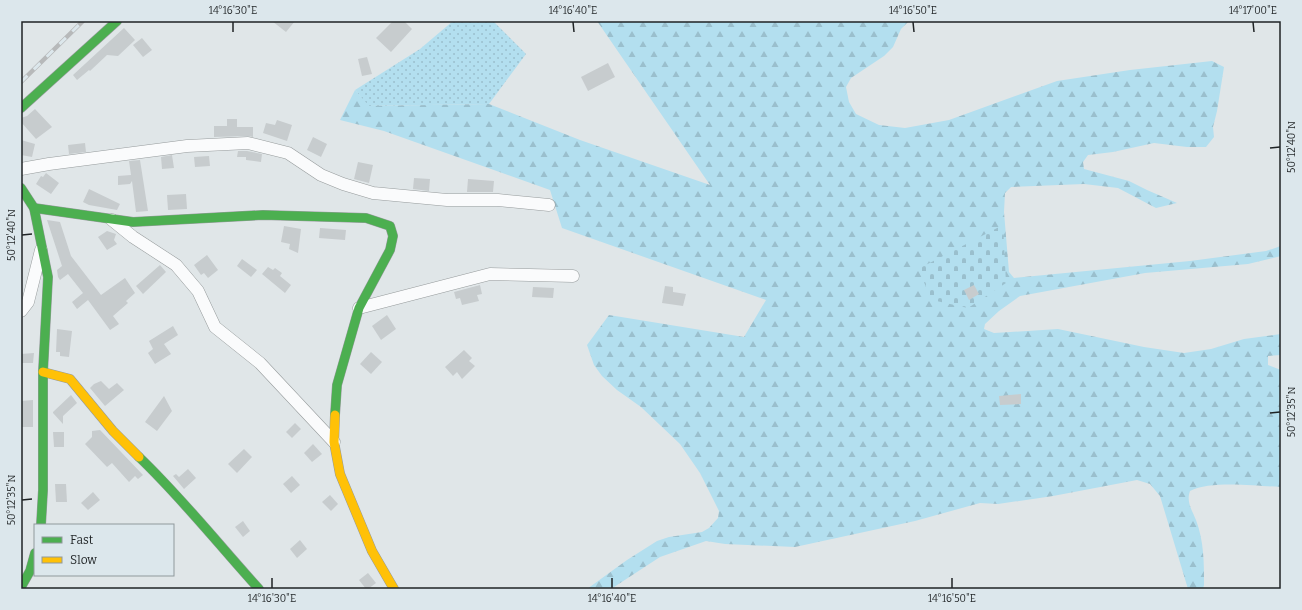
<svg xmlns="http://www.w3.org/2000/svg" width="1302" height="610" font-family="Bitter,serif">
<style>
.grass{fill:url(#grass-dots)}
.forest{fill:url(#forest-firs)}
.cemetery{fill:url(#cemetery-stones)}
.building{fill:#c7ccce}
.lines{fill:none;stroke-linecap:round;stroke-linejoin:round}
.street-casing{stroke:#969b9c;stroke-width:13}
.fast-casing{stroke:#969b9c;stroke-width:10}
.slow-casing{stroke:#969b9c;stroke-width:10}
.street{stroke:#fafbfc;stroke-width:12}
.fast{stroke:#4caf50;stroke-width:9}
.slow{stroke:#ffc107;stroke-width:9}
.rail-casing{stroke:#b7b9ba;stroke-width:4.5}
.rail{stroke:#dce7ec;stroke-width:3;stroke-dasharray:9;stroke-linecap:butt}
.ticks{fill:none;stroke:#1f2325;stroke-width:1.5}
.neatline{fill:none;stroke:#1f2325;stroke-width:1.5}
.ticks-label{font-size:10px;text-anchor:middle;fill:#1f2325}
</style>
<defs>
<pattern id="grass-dots" width="8" height="8" patternUnits="userSpaceOnUse"><rect width="8" height="8" fill="#b3dfef"/><path d="M2 2h.1M6 6h.1" fill="none" stroke="#9abfcd" stroke-width="1.8" stroke-linecap="round"/></pattern>
<pattern id="forest-firs" width="22" height="20" patternUnits="userSpaceOnUse"><rect width="22" height="20" fill="#b3dfef"/><path d="M5 1l3.5 6h-7zM16 11l3.5 6h-7z" fill="#9abfcd"/></pattern>
<pattern id="cemetery-stones" width="16" height="16" patternUnits="userSpaceOnUse"><rect width="16" height="16" fill="#b3dfef"/><path d="M2 7V4a2 2 0 0 1 4 0v3zM10 15v-3a2 2 0 0 1 4 0v3z" fill="#9abfcd"/></pattern>
</defs>
<rect width="100%" height="100%" fill="#e0e6e8"/>
<polygon class="grass" points="453,21 493,21 526,54 489,104 368,106 355,90 420,49"/>
<path class="forest" d="M597,21H909L901,29L893,47L884,56L851,78L846,87L849,102L856,114L879,125L905,128L949,120L1057,81L1130,70L1212,61L1224,67L1217,111L1213,127L1214,137L1206,147H1187L1154,143L1113,152L1088,155L1083,162L1084,169L1129,181L1147,190L1177,203L1156,208L1118,188L1084,184L1011,187L1005,193L1004,212L1009,272L1014,278L1190,261L1266,251L1281,246V256L1248,264L1145,273L1020,296L999,311L985,324L984,329L994,333L1058,329L1144,347L1184,353L1211,349L1244,339L1281,334V355L1268,356V365L1281,370V487C1257,486 1211,480 1190,491C1186,502 1192,510 1196,520C1204,541 1204,563 1204,585L1203,589H1188L1160,496L1150,484L1137,480L1053,496L998,504L980,503L915,521L795,547L725,544L706,541L660,557L611,589H587L627,560L657,541L669,537L702,532L709,528L718,518L719,511L700,473L680,444L641,407L617,390L602,376L594,365L587,345L609,315L744,337L766,300L562,228L550,190L384,131L340,120L355,90L369,106L489,104L580,140L710,185Z"/>
<polygon class="cemetery" points="1003,225 1006,283 968,308 932,300 918,269"/>
<g class="building">
<polygon points="272,21 295,21 286,32"/>
<polygon points="393,21 404,21 412,29 391,52 376,38"/>
<polygon points="124,28 135,40 118,56 107,55 90,71 89,70 77,80 73,75"/>
<polygon points="142,38 152,50 143,57 133,45"/>
<polygon points="367,57 372,74 362,76 358,59"/>
<polygon points="608,63 615,77 588,91 581,77"/>
<polygon points="35,109 52,127 36,139 21,122 21,118 27,116"/>
<polygon points="227,119 237,119 237,127 253,127 253,137 248,136 214,137 214,126 227,126"/>
<polygon points="277,120 292,125 287,141 263,133 266,123 275,125"/>
<polygon points="313,137 327,144 321,157 307,150"/>
<polygon points="21,140 35,144 32,157 21,155"/>
<polygon points="85,143 86,152 69,154 68,145"/>
<polygon points="238,151 247,151 262,154 261,162 246,160 246,157 237,157"/>
<polygon points="172,155 174,168 162,169 161,157"/>
<polygon points="209,156 210,166 195,167 194,157"/>
<polygon points="140,160 148,211 136,212 132,181 130,184 118,185 118,176 131,175 129,161"/>
<polygon points="358,162 373,165 369,183 354,179"/>
<polygon points="46,173 59,183 51,194 36,184 41,176 43,177"/>
<polygon points="414,178 430,179 429,191 413,189"/>
<polygon points="468,179 494,181 493,192 467,192"/>
<polygon points="89,189 120,204 117,210 89,205 83,202"/>
<polygon points="186,194 187,209 168,210 167,195"/>
<polygon points="47,220 60,222 71,256 101,295 125,278 135,293 126,301 128,303 113,316 119,324 110,330 88,300 77,309 72,302 83,293 68,274 60,280 58,277 57,270 62,266"/>
<polygon points="284,226 301,229 298,253 289,249 290,244 281,242"/>
<polygon points="320,228 346,230 345,240 319,238"/>
<polygon points="107,231 116,234 114,240 117,244 107,250 98,237"/>
<polygon points="207,255 218,270 208,278 204,273 201,275 194,265"/>
<polygon points="242,259 257,270 251,277 237,266"/>
<polygon points="160,265 166,272 143,294 136,286"/>
<polygon points="268,267 273,270 275,268 282,273 280,276 291,285 285,293 262,274"/>
<polygon points="480,285 482,294 477,295 479,301 462,305 460,298 456,299 454,292"/>
<polygon points="974,285 979,294 969,300 964,290"/>
<polygon points="665,286 673,287 673,292 686,294 683,306 662,303"/>
<polygon points="533,287 554,288 553,298 532,297"/>
<polygon points="387,315 396,329 381,340 372,326"/>
<polygon points="173,326 178,335 164,344 171,354 155,364 148,353 153,349 149,341"/>
<polygon points="57,329 72,331 69,357 60,356 60,352 56,352"/>
<polygon points="464,350 472,358 469,361 475,366 462,379 457,372 453,376 445,367"/>
<polygon points="371,352 382,362 371,374 360,364"/>
<polygon points="34,353 33,363 21,363 21,354"/>
<polygon points="101,381 109,389 117,383 124,390 105,406 90,388 94,384"/>
<polygon points="1021,394 1021,404 1000,405 999,396"/>
<polygon points="71,395 77,403 63,416 63,424 53,413 53,412"/>
<polygon points="164,396 172,411 157,431 145,422"/>
<polygon points="33,400 33,427 21,427 21,401"/>
<polygon points="295,423 301,429 292,438 286,432"/>
<polygon points="100,430 143,475 138,479 135,476 129,482 112,463 107,467 85,444 92,437 92,431"/>
<polygon points="53,432 64,432 64,447 54,447"/>
<polygon points="313,444 322,454 312,462 304,453"/>
<polygon points="244,449 252,457 237,473 228,464"/>
<polygon points="188,469 196,478 184,489 173,476 176,474 179,477"/>
<polygon points="292,476 300,485 291,493 283,484"/>
<polygon points="55,484 66,484 67,502 56,502"/>
<polygon points="93,492 100,500 88,510 81,503"/>
<polygon points="330,495 338,504 331,511 322,502"/>
<polygon points="243,521 250,531 243,537 235,527"/>
<polygon points="300,540 307,549 297,558 290,549"/>
<polygon points="368,573 376,583 368,589 366,589 359,580"/>
</g>
<g class="lines">
<defs>
<g id="street">
<polyline points="21,169 49,164 187,146 248,143 288,153 321,175 343,184 373,193 447,200 498,200 549,205"/>
<polyline points="112,220 133,237 176,265 198,291 215,327 260,363 334,442"/>
<polyline points="359,308 490,274 573,276"/>
<polyline points="21,311 28,302 41,250"/>
</g>
<g id="fast">
<polyline points="21,108 117,21"/>
<polyline points="21,188 34,208 48,277 43,372 43,490 41,525"/>
<polyline points="34,208 133,222 263,215 366,218 390,226 393,236 390,250 359,308 337,385 335,415"/>
<path d="M139,457C182,498 219,545 259,589"/>
<polyline points="21,587 30,571 35,553"/>
</g>
<g id="slow">
<polyline points="43,372 70,379 113,431 139,457"/>
<polyline points="335,415 334,442 340,474 372,551 394,589"/>
</g>
</defs>
<use href="#street" class="street-casing"/>
<use href="#fast" class="fast-casing"/>
<use href="#slow" class="slow-casing"/>
<use href="#street" class="street"/>
<use href="#fast" class="fast"/>
<use href="#slow" class="slow"/>
<defs>
<polyline id="rail" points="21,82 83,21"/>
</defs>
<use href="#rail" class="rail-casing"/>
<use href="#rail" class="rail"/>
</g>
<path class="ticks" d="M233,22V32M573,22L574,32M913,22L914,32M1253,22L1254,32M1270,148L1280,147M22,235L32,234M1270,413L1280,412M22,500L32,499M272,578V588M612,578V588M952,578V588"/>
<rect width="1302" height="610" fill="none" stroke="#dce7ec" stroke-width="44"/>
<rect x="34" y="524" width="140" height="52" fill="#dce7ec" stroke="#90999c"/>
<rect x="42" y="537" width="20" height="6" fill="#4caf50" stroke="#90999c"/>
<text x="70" y="544" font-size="12" fill="#1f2325">Fast</text>
<rect x="42" y="557" width="20" height="6" fill="#ffc107" stroke="#90999c"/>
<text x="70" y="564" font-size="12" fill="#1f2325">Slow</text>
<rect x="22" y="22" width="1258" height="566" class="neatline"/>
<g class="ticks-label">
<text x="233" y="14">14°16'30"E</text>
<text x="573" y="14">14°16'40"E</text>
<text x="913" y="14">14°16'50"E</text>
<text x="1253" y="14">14°17'00"E</text>
<text transform="translate(1291 147) rotate(-90)" y="4">50°12'40"N</text>
<text transform="translate(11 235) rotate(-90)" y="4">50°12'40"N</text>
<text transform="translate(1291 412) rotate(-90)" y="4">50°12'35"N</text>
<text transform="translate(11 500) rotate(-90)" y="4">50°12'35"N</text>
<text x="272" y="602">14°16'30"E</text>
<text x="612" y="602">14°16'40"E</text>
<text x="952" y="602">14°16'50"E</text>
</g>
</svg>
